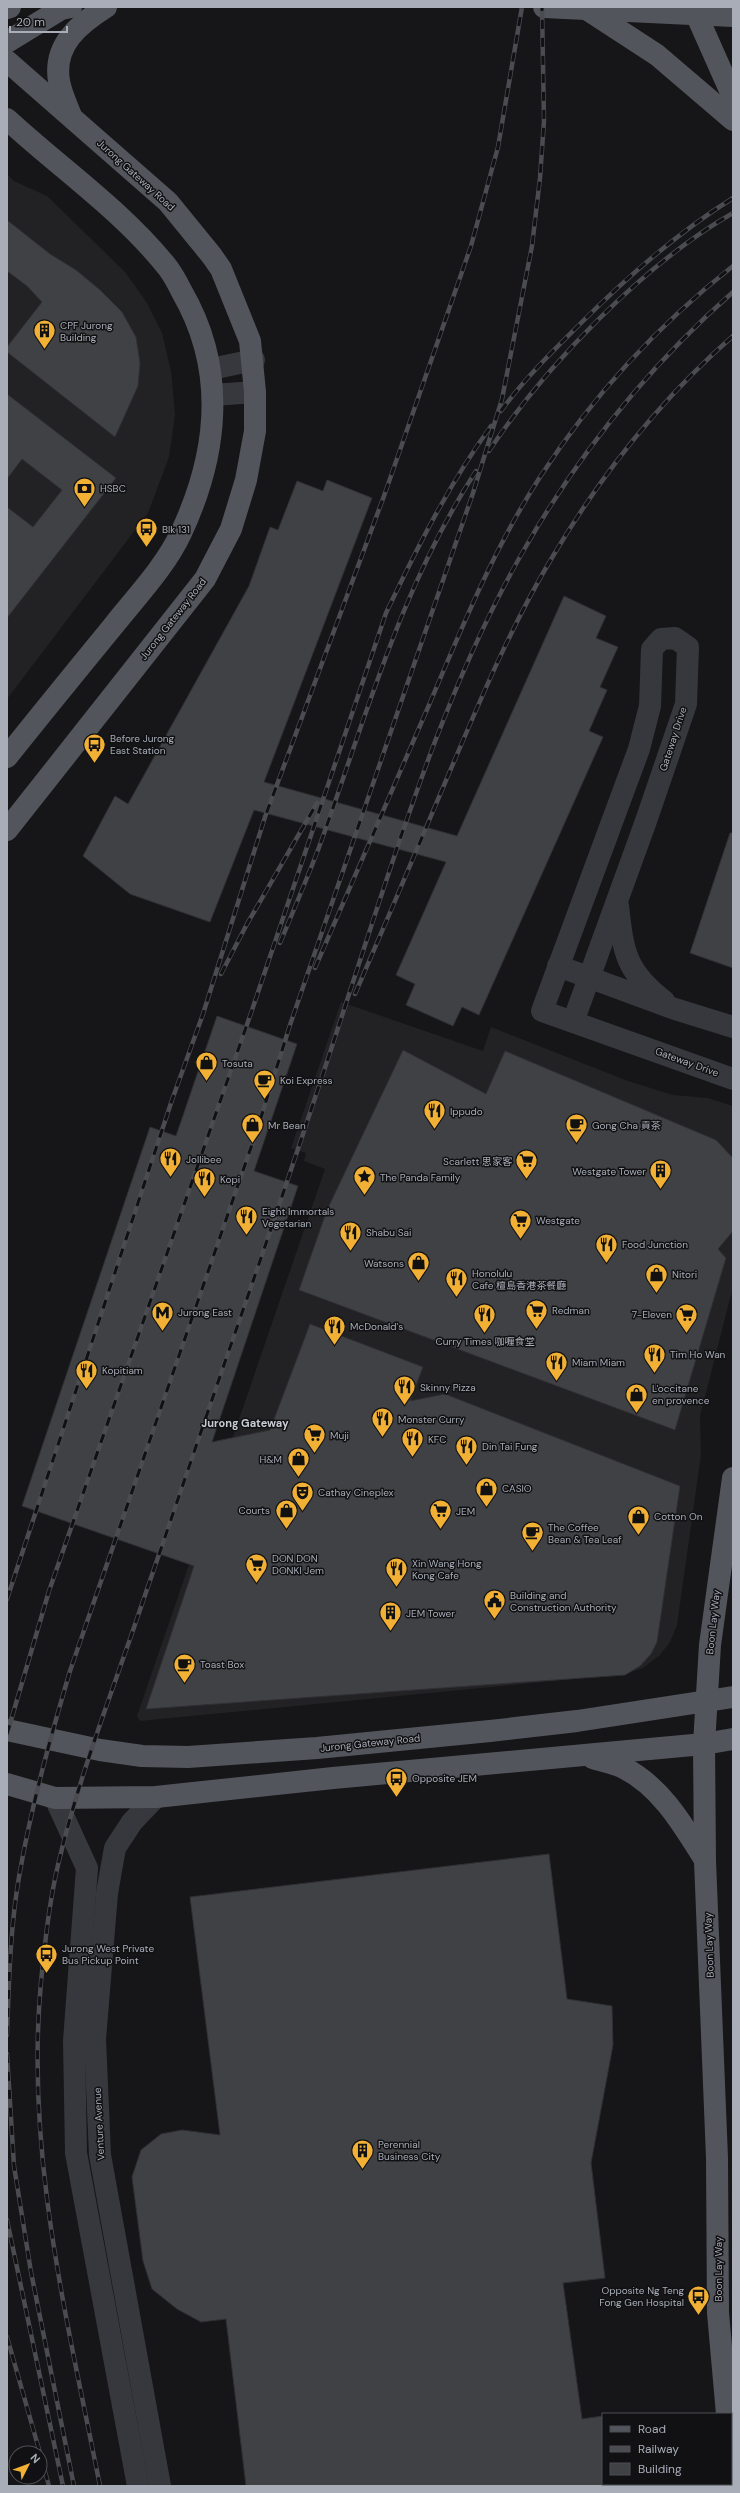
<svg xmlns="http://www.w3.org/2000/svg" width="740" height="2493" font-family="'DM Sans','Noto Sans SC',sans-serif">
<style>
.built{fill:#222225}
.building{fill:#404145;stroke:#303034}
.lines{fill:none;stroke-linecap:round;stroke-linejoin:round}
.minor{stroke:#37383d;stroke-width:22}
.major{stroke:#53555c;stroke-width:22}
.rail-casing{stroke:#4a4c52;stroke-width:4.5}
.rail{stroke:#111113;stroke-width:3;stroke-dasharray:9;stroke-linecap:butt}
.labels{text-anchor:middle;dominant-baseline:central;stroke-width:3;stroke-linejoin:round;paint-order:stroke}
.street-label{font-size:10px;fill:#a8adb8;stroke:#111113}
.poi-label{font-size:10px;fill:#a8adb8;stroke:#111113;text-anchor:start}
.neighbourhood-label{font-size:11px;font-weight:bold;fill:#c9ccd4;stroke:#111113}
</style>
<rect width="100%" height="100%" fill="#161618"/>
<g class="built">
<polygon points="7,174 14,181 47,196 125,272 147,303 162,333 171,371 175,415 169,457 148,513 7,699"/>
<polygon points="341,1002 483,1051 491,1027 628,1081 673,1095 708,1098 733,1106 733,1287 700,1416 701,1455 677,1625 670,1642 660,1655 643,1668 625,1674 140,1721 137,1716 325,1169 304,1161 306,1153 291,1148"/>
</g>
<g class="building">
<polygon points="7,220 50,254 76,270 100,290 122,312 136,337 140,363 138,386 115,437 7,352 7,347 42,302 27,286 7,271"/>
<polygon points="7,394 116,478 7,618 7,507 33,527 62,490 22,459 7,479"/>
<polygon points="327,480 372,498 264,782 457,836 564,596 606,616 596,638 618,647 600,687 607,690 589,731 603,737 479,1015 462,1007 453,1026 406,1005 415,984 396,975 446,862 254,810 210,922 130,894 83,856 115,796 128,804 249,586 270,527 278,530 297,481 323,491"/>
<polygon points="730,833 733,833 733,968 690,953"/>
<polygon points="217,1016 297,1044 254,1171 298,1186 212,1442 270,1430 310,1324 423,1367 410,1401 445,1394 680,1486 657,1642 651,1654 640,1666 625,1675 146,1709 194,1566 22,1506 150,1127 176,1136"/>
<polygon points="403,1050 486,1094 505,1051 716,1140 733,1158 733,1231 718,1249 726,1258 675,1430 299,1290 327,1210"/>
<polygon points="549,1854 567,1999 612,2006 613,2045 591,2163 605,2278 563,2283 582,2419 603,2416 603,2486 246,2486 226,2319 201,2322 177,2309 152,2289 143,2261 132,2177 141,2150 161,2134 182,2130 220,2135 190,1897"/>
</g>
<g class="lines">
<g class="minor">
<polyline points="211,369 254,360"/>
<polyline points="213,395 255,392"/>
<path d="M618,906C623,952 626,972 664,1001"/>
<polyline points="558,966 675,1009 733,1027"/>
<polyline points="573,1022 646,821 686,704 688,647 675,638 661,639 652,649 650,706 639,749 542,1011 733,1079"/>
<polyline points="156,1797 132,1822 115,1848 107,1893 95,2039 100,2155 160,2486"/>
<polyline points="55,1798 87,1868 74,2041 76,2153 138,2486"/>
</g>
<g class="major">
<polyline points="544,7 733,16"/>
<polyline points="693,7 733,97"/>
<polyline points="7,8 10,7"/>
<polyline points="588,10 657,55 733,120"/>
<polyline points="7,42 61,9 71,7"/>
<polyline points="7,61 168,202 212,256 221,269 250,341 255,392 255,431 246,480 231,529 205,579 7,830"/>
<path d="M71,116C67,105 61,93 59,81C53,45 79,24 106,7"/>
<path d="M7,119C60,168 123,211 168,268C174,276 178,284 182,292C227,370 218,454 181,533C165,567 137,596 114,625C78,669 42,713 7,757"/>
<polyline points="7,1730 100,1750 142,1756 188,1757 317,1748 490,1731 577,1721 733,1697"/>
<path d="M593,1758C602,1761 613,1763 622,1767C661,1786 683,1825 705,1860"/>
<polyline points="7,1784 55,1798 156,1797 333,1778 704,1744 733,1739"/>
<polyline points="727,2414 718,2313 717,2158 705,1861 704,1744 710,1645 733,1478"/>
<polyline points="731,2466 732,2486"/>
</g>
<defs>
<g id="rail">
<path d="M501,411C524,379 553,351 581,323C627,277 677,233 733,198"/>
<path d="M489,451C545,366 645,263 733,213"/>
<path d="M280,943C293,912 306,881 318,850C365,721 400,588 476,471"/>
<path d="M315,968C353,881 391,793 429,705C462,627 494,548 540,477C592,397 658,325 733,266"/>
<polyline points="221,974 247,924 317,803"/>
<path d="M355,994C387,920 419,845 450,771C481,698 512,624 553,556C601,475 662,398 733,336"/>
<polyline points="7,1599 172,1100 203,1014 265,817 384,496 471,246 498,147 522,7"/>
<path d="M7,1734L49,1591L251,1013L386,613C417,548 449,484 491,426"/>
<path d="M7,2035C9,1982 10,1929 19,1877C31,1807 50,1739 70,1671L257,1130L290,1025L473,493L502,399L532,246L540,178L544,121L542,7"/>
<polyline points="7,2054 14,2166 31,2272 74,2486"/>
<polyline points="7,2220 63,2486"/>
<polyline points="7,2337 40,2453"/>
<polyline points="40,2454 49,2486"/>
<path d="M100,2486C67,2319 25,2153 41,1982C45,1943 49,1903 58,1865C76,1788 104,1713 130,1639C162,1546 194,1452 226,1359C269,1236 311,1112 351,988C400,839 446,685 525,548C580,452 650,365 733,292"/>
</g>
</defs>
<use href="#rail" class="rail-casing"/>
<use href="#rail" class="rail"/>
</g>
<defs>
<symbol id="building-pin" viewBox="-11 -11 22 30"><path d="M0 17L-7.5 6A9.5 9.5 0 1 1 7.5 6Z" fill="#f2b134" stroke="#111113"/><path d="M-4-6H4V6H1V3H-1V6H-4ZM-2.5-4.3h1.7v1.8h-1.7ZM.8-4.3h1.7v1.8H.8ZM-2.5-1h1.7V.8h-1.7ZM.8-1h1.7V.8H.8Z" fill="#111"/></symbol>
<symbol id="bank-pin" viewBox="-11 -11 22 30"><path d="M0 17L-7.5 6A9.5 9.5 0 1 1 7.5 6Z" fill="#f2b134" stroke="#111113"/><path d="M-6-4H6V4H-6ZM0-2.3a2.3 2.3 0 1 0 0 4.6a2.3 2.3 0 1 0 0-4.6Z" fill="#111"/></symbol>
<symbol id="bus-pin" viewBox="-11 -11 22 30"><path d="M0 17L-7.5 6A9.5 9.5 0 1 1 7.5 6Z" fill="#f2b134" stroke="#111113"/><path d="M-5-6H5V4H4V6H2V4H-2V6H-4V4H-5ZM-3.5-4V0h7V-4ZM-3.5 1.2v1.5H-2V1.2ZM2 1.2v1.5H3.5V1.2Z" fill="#111"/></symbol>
<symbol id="shop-pin" viewBox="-11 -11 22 30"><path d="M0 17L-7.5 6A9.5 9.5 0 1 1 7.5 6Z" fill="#f2b134" stroke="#111113"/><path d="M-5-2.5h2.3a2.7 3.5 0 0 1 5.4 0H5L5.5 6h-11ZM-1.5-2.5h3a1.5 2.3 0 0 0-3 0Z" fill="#111"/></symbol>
<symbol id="cafe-pin" viewBox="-11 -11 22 30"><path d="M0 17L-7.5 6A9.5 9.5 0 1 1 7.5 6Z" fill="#f2b134" stroke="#111113"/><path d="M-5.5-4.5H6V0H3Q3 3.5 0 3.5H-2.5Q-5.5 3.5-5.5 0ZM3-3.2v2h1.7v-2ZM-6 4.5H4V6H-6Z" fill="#111"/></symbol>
<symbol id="restaurant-pin" viewBox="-11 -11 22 30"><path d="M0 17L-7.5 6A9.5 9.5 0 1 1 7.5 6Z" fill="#f2b134" stroke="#111113"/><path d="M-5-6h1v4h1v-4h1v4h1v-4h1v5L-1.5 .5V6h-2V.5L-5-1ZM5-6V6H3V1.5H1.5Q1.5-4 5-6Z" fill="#111"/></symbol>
<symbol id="supermarket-pin" viewBox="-11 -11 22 30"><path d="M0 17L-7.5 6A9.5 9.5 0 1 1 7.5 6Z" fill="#f2b134" stroke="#111113"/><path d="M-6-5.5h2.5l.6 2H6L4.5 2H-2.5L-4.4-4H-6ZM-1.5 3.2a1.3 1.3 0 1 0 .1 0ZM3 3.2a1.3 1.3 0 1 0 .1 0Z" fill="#111"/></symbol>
<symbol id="sight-pin" viewBox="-11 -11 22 30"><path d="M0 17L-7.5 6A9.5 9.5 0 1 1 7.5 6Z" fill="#f2b134" stroke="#111113"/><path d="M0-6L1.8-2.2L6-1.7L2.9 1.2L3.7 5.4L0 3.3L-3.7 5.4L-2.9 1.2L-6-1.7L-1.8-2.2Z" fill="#111"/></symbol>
<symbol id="metro-pin" viewBox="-11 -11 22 30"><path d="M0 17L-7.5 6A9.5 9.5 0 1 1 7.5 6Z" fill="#f2b134" stroke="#111113"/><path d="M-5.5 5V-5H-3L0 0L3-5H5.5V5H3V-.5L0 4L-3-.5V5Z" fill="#111"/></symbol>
<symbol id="theatre-pin" viewBox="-11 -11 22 30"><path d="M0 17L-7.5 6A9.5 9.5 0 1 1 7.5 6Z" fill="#f2b134" stroke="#111113"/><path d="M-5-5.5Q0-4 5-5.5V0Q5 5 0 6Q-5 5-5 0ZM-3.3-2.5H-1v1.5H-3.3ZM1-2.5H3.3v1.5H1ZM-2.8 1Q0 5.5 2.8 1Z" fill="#111"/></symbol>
<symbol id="civic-pin" viewBox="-11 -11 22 30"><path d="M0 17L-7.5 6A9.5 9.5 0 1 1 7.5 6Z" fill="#f2b134" stroke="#111113"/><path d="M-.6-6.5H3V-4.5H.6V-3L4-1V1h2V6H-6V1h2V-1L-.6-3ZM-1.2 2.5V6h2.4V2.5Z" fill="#111"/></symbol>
</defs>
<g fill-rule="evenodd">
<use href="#building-pin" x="32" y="318" width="25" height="34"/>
<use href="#bank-pin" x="72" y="476" width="25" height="34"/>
<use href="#bus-pin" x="134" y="516" width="25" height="34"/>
<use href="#bus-pin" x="82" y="732" width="25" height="34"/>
<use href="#shop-pin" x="194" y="1050" width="25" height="34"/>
<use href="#cafe-pin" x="252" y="1068" width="25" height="34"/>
<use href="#restaurant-pin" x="422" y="1098" width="25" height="34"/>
<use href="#shop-pin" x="240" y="1112" width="25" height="34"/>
<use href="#cafe-pin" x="564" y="1112" width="25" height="34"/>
<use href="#restaurant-pin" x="158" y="1146" width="25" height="34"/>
<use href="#supermarket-pin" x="514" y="1148" width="25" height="34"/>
<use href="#building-pin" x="648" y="1158" width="25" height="34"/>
<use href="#sight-pin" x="352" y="1164" width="25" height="34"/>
<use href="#restaurant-pin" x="192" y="1166" width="25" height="34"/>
<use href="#restaurant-pin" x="234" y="1204" width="25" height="34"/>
<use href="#supermarket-pin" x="508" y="1208" width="25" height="34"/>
<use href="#restaurant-pin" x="338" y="1220" width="25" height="34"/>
<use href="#restaurant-pin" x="594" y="1232" width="25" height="34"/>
<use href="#shop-pin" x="406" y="1250" width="25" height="34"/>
<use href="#shop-pin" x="644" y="1262" width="25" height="34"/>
<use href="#restaurant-pin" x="444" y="1266" width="25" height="34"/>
<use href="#supermarket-pin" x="524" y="1298" width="25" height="34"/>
<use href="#metro-pin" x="150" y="1300" width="25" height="34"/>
<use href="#supermarket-pin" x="674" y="1302" width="25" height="34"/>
<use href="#restaurant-pin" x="472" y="1302" width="25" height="34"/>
<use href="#restaurant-pin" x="322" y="1314" width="25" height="34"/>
<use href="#restaurant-pin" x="642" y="1342" width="25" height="34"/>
<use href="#restaurant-pin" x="544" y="1350" width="25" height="34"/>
<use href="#restaurant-pin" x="74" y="1358" width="25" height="34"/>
<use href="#restaurant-pin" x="392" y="1374" width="25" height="34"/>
<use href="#shop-pin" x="624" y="1382" width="25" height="34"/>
<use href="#restaurant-pin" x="370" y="1406" width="25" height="34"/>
<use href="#supermarket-pin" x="302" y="1422" width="25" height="34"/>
<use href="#restaurant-pin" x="400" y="1426" width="25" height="34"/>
<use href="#restaurant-pin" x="454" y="1434" width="25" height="34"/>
<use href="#shop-pin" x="286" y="1446" width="25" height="34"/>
<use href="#shop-pin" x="474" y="1476" width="25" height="34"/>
<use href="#theatre-pin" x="290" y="1480" width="25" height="34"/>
<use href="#shop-pin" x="274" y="1498" width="25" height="34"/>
<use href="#supermarket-pin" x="428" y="1498" width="25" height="34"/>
<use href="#shop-pin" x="626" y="1504" width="25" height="34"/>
<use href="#cafe-pin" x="520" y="1520" width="25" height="34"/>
<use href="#supermarket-pin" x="244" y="1552" width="25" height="34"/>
<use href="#restaurant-pin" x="384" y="1556" width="25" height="34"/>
<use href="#civic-pin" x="482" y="1588" width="25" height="34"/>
<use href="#building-pin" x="378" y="1600" width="25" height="34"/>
<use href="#cafe-pin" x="172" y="1652" width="25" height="34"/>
<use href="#bus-pin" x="384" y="1766" width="25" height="34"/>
<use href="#bus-pin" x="34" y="1942" width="25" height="34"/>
<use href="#building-pin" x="350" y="2138" width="25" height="34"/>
<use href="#bus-pin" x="686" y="2284" width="25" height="34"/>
</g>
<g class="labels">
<g class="street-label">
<text transform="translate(136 175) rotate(42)">Jurong Gateway Road</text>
<text transform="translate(173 619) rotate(-52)">Jurong Gateway Road</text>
<text transform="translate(673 739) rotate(-72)">Gateway Drive</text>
<text transform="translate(687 1062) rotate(20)">Gateway Drive</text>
<text transform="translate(713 1622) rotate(-84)">Boon Lay Way</text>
<text transform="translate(370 1743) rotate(-6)">Jurong Gateway Road</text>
<text transform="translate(709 1945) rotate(-92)">Boon Lay Way</text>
<text transform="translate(99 2124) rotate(-93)">Venture Avenue</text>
<text transform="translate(718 2269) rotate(-90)">Boon Lay Way</text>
</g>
<g class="poi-label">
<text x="60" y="325">CPF Jurong<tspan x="60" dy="12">Building</tspan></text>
<text x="100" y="488">HSBC</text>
<text x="162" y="529">Blk 131</text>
<text x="110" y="738">Before Jurong<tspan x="110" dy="12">East Station</tspan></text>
<text x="222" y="1063">Tosuta</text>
<text x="280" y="1080">Koi Express</text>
<text x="450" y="1111">Ippudo</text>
<text x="268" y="1125">Mr Bean</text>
<text x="592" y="1125">Gong Cha 貢茶</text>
<text x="186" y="1159">Jollibee</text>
<text x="512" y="1161" text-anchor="end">Scarlett 思家客</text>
<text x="646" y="1171" text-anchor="end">Westgate Tower</text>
<text x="380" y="1177">The Panda Family</text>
<text x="220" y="1179">Kopi</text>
<text x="262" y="1211">Eight Immortals<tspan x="262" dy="12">Vegetarian</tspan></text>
<text x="536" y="1220">Westgate</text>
<text x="366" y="1232">Shabu Sai</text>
<text x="622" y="1244">Food Junction</text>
<text x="404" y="1263" text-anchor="end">Watsons</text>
<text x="472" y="1273">Honolulu<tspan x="472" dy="12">Cafe 檀島香港茶餐廳</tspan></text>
<text x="672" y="1274">Nitori</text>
<text x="552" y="1310">Redman</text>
<text x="178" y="1312">Jurong East</text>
<text x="672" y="1314" text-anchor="end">7-Eleven</text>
<text x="350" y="1326">McDonald's</text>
<text x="485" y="1341" text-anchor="middle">Curry Times 咖喱食堂</text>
<text x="670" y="1354">Tim Ho Wan</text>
<text x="572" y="1362">Miam Miam</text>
<text x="102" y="1370">Kopitiam</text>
<text x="420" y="1387">Skinny Pizza</text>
<text x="652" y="1388">L'occitane<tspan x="652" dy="12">en provence</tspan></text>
<text x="398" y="1419">Monster Curry</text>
<text x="330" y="1435">Muji</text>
<text x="428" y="1439">KFC</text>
<text x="482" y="1446">Din Tai Fung</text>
<text x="282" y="1459" text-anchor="end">H&amp;M</text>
<text x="502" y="1488">CASIO</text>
<text x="318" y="1492">Cathay Cineplex</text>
<text x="270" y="1510" text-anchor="end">Courts</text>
<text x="456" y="1511">JEM</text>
<text x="654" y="1516">Cotton On</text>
<text x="548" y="1527">The Coffee<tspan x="548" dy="12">Bean &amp; Tea Leaf</tspan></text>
<text x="272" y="1558">DON DON<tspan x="272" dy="12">DONKI Jem</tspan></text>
<text x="412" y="1563">Xin Wang Hong<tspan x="412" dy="12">Kong Cafe</tspan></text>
<text x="510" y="1595">Building and<tspan x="510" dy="12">Construction Authority</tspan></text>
<text x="406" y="1613">JEM Tower</text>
<text x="200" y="1664">Toast Box</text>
<text x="412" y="1778">Opposite JEM</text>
<text x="62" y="1948">Jurong West Private<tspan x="62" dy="12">Bus Pickup Point</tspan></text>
<text x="378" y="2144">Perennial<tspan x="378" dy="12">Business City</tspan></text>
<text x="684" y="2290" text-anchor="end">Opposite Ng Teng<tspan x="684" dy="12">Fong Gen Hospital</tspan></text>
</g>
<g class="neighbourhood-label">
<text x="245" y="1423">Jurong Gateway</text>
</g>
</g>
<rect width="740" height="2493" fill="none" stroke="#a8adb8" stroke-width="16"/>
<rect x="602" y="2413" width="130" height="72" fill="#111113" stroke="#4d4f55"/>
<rect x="610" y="2426" width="20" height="6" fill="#53555c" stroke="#4d4f55"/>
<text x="638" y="2433" font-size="12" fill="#a8adb8">Road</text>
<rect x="610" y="2446" width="20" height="6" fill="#4a4c52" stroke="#4d4f55"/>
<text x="638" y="2453" font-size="12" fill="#a8adb8">Railway</text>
<rect x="610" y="2463" width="20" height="12" fill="#404145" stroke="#4d4f55"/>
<text x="638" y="2473" font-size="12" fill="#a8adb8">Building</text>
<g transform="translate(28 2465) rotate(48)"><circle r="19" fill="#111113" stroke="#4d4f55"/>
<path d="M0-3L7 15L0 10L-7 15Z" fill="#f2b134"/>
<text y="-6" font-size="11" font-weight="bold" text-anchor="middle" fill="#a8adb8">N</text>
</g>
<path d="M10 26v6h57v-6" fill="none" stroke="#a8adb8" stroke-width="2"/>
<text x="16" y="26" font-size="12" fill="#a8adb8" stroke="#111113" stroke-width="3" paint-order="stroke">20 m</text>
</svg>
